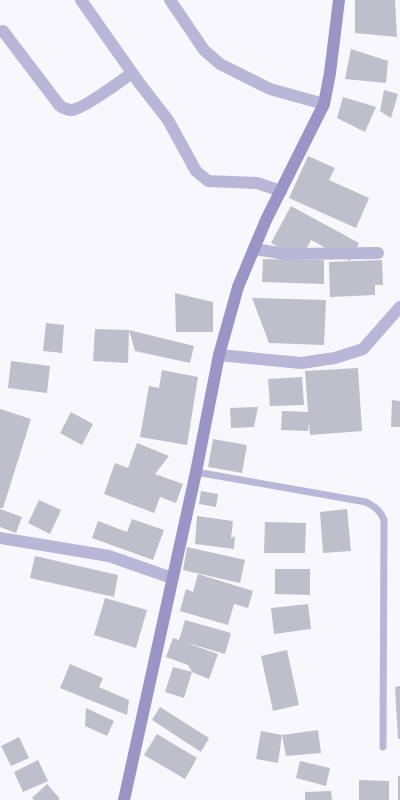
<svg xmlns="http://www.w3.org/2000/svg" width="400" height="800" font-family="'PT Sans',sans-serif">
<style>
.building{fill:#bfbecb}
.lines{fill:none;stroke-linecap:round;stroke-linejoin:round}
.lane{stroke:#bab6d8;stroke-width:7}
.street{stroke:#bab6d8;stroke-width:12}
.secondary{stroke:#9b95c7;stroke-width:12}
</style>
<rect width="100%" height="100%" fill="#f8f7fd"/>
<g class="building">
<polygon points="355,0 395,0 397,37 355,33"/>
<polygon points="351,49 388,61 386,83 345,79"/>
<polygon points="384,90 398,94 391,118 380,111"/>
<polygon points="343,97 376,107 365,132 337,118"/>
<polygon points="308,156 335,168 329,180 369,198 356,228 289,198"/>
<polygon points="291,206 359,243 350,261 311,240 301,259 271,243"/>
<polygon points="263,259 324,260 324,284 262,282"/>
<polygon points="382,260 383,285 375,285 375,295 330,297 329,262"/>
<polygon points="175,293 213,302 213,332 176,332"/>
<polygon points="252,298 326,300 324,345 269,343"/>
<polygon points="46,323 64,325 62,353 43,351"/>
<polygon points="95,329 129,330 128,363 93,361"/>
<polygon points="129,330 194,346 190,363 135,351"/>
<polygon points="11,361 50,366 47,393 8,388"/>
<polygon points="358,368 362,431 310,435 309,423 308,431 281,430 282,411 308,412 305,371"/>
<polygon points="162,370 198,377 187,445 140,437 149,386 159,388"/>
<polygon points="302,377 304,405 270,406 268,379"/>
<polygon points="392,400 400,401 400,427 391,427"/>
<polygon points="258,407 254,427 231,428 230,408"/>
<polygon points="0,409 31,419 3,508 0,508"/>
<polygon points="71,412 93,424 82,445 60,433"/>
<polygon points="213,439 247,445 242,473 208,467"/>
<polygon points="137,443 169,456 155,474 183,484 176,503 160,497 154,513 104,494 115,463 128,468"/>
<polygon points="201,491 218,494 216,507 199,504"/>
<polygon points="39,500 61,510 50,534 28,523"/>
<polygon points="0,509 22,517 16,533 0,527"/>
<polygon points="347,509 351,551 323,553 320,512"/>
<polygon points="197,516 233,521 231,538 235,536 234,549 195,544"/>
<polygon points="132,519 164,530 153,560 92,538 98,521 127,532"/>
<polygon points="265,522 306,523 305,553 264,553"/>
<polygon points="187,547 245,560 240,583 183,570"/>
<polygon points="35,556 118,575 114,597 30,578"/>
<polygon points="275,569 310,569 310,595 275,594"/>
<polygon points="198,574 253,591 248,608 234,604 228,625 180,611 186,589 193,592"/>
<polygon points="105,598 147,610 136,648 94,635"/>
<polygon points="308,604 311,629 274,634 271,608"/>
<polygon points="185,620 231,633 225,654 184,642 218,654 209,679 192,672 188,665 166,657 173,638 179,640"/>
<polygon points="287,650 299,705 273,711 261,656"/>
<polygon points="70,664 103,678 99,687 129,700 127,715 60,688"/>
<polygon points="173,667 192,672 184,698 165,692"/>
<polygon points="400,686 400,739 398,739 395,687"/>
<polygon points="160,707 209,738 201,752 152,720"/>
<polygon points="86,708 114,721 107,736 85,726"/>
<polygon points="318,730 321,753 286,756 282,735"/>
<polygon points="261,731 282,735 278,763 256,759"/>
<polygon points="157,734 197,758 185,779 144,755"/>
<polygon points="19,737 29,758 11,766 1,746"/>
<polygon points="38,760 48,781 23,792 14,772"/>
<polygon points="300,761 330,768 326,786 296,778"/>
<rect x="398" y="776" width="2" height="24"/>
<polygon points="359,780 389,781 389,800 359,800"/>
<polygon points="47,784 60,799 58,800 34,800 32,798"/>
<polygon points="331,791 332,800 305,800 305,792"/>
</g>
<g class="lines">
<path class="lane" d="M196,472L366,502C375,507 380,510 384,520L383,747"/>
<g class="street">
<polyline points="81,0 140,84 168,120 196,171 208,181 257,183 281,191"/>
<polyline points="170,0 204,50 220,64 270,89 324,104"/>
<path d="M3,31L60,106C63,108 67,110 72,110C83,109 121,81 132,73"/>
<polyline points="254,249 286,254 378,253"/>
<polyline points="219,355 301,363 335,358 363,349 400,307"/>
<polyline points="0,538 109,556 172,578"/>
</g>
<polyline class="secondary" points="124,800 196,472 219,355 238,287 266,220 324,104 330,73 339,0"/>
</g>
</svg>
